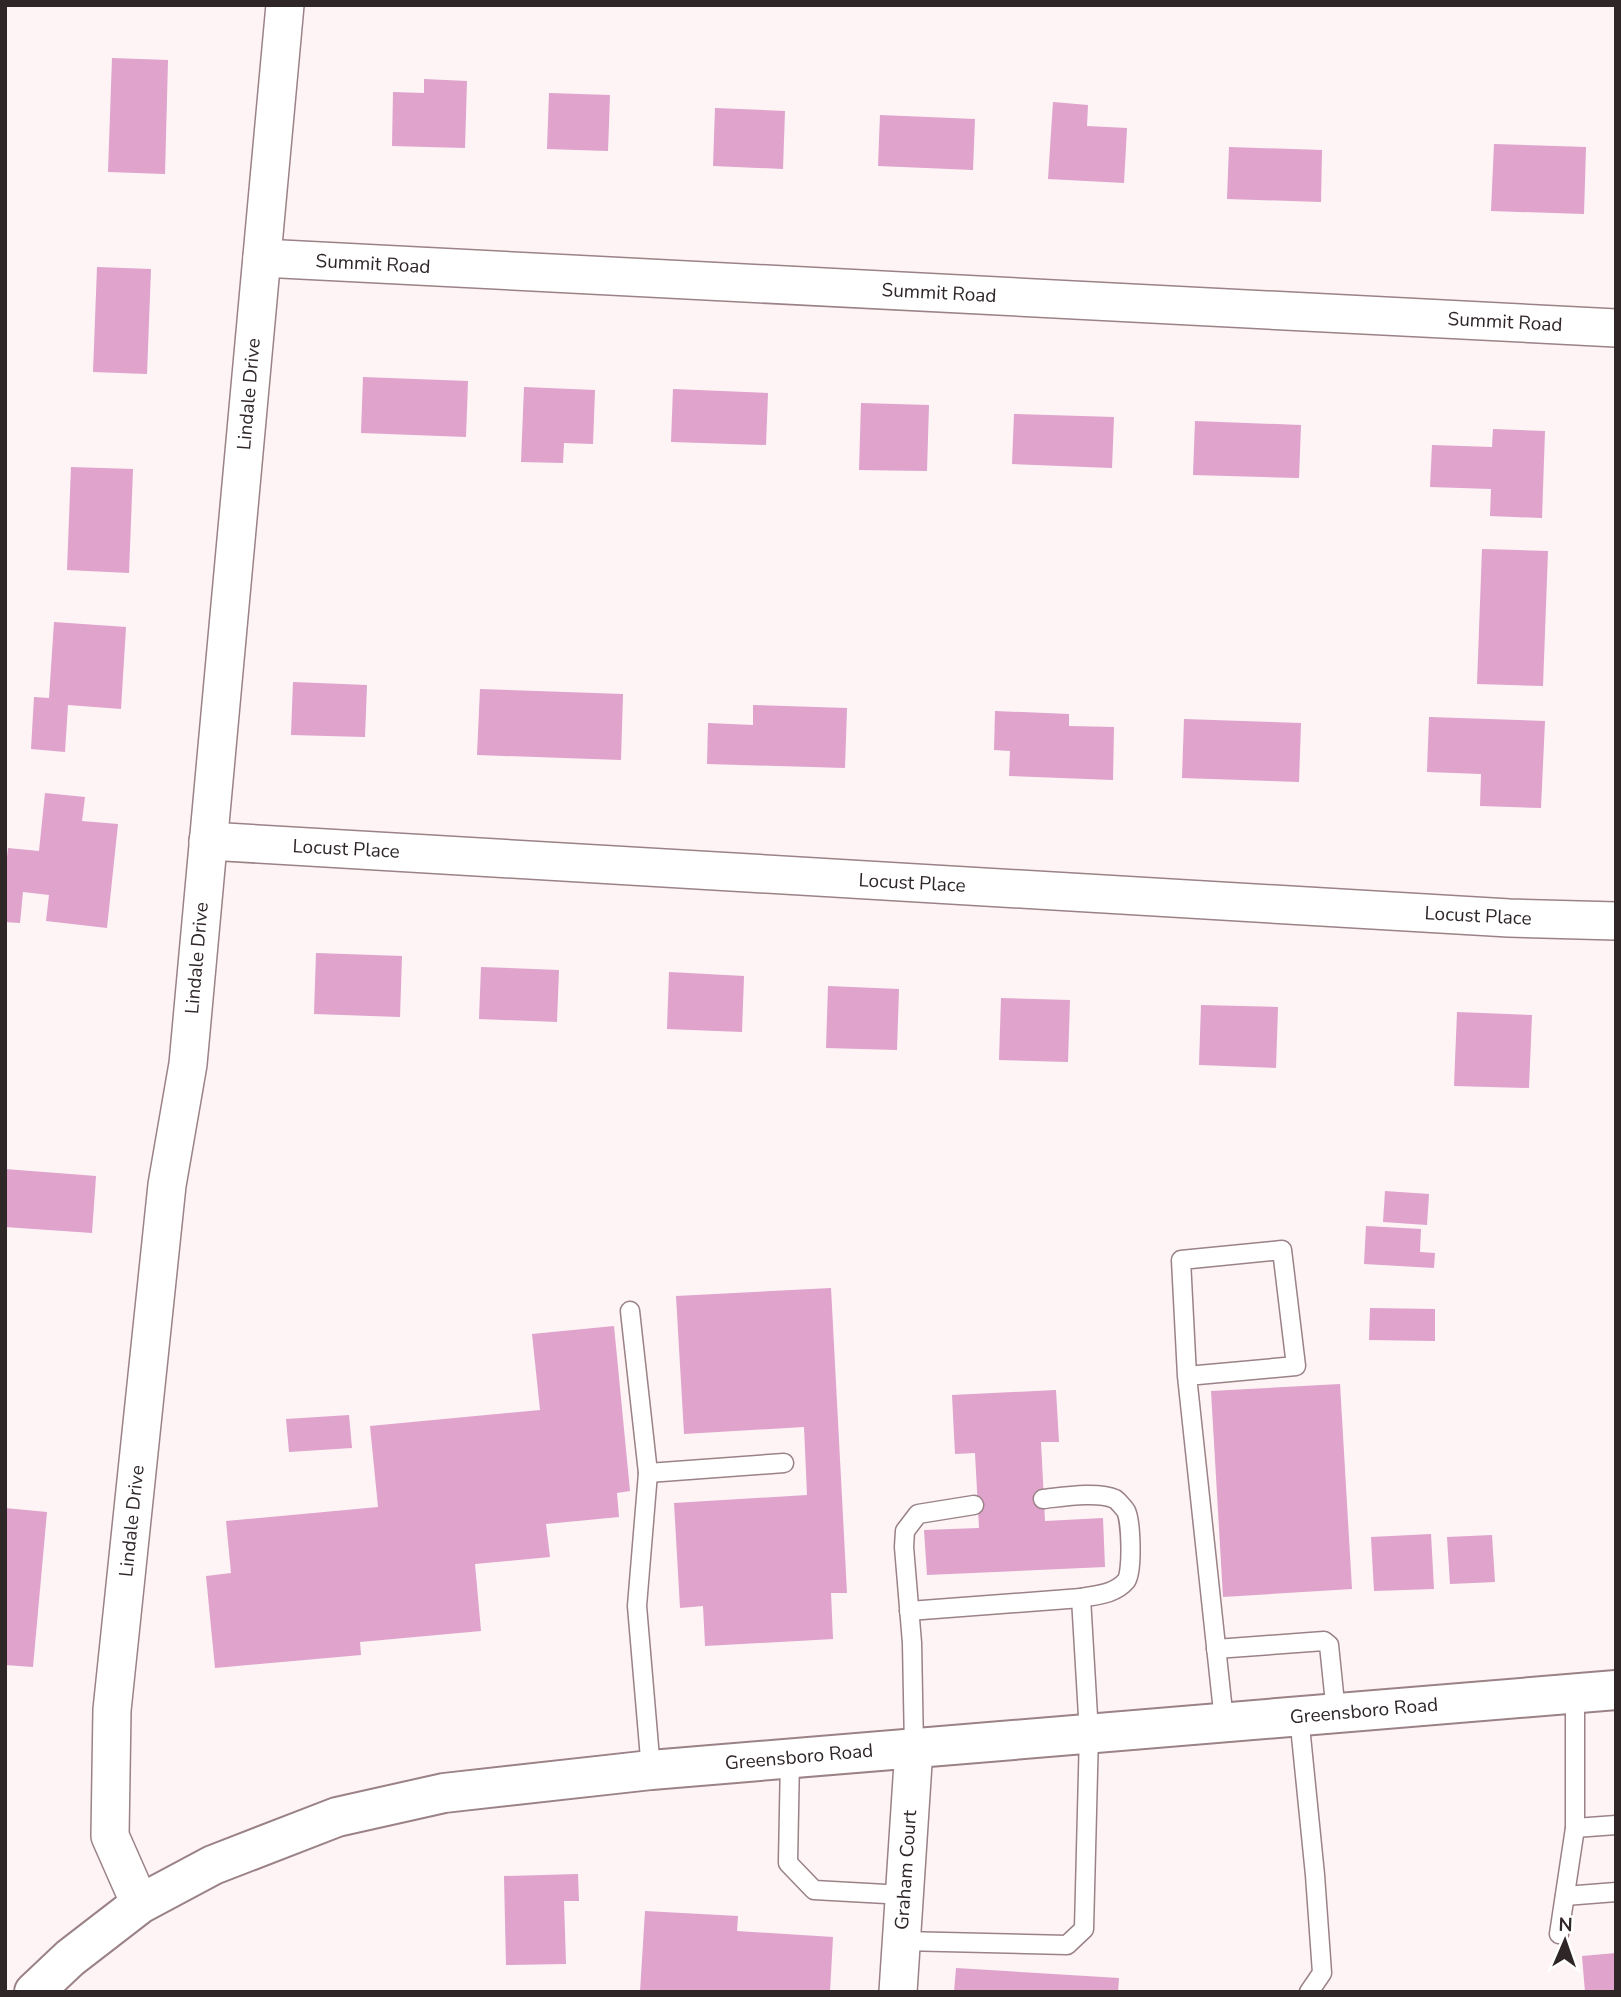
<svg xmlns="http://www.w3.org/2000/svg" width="1621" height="1997" font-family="'Nunito Sans',sans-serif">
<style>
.building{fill:#dfa3cc}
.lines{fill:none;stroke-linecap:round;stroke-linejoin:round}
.lane-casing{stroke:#9a8287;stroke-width:21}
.street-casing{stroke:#9a8287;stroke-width:40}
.secondary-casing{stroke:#9a8287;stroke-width:42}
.lane{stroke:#fff;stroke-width:18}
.street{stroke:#fff;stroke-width:37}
.secondary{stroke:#fff;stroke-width:38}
.labels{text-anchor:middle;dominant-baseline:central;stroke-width:5;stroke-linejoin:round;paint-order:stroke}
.street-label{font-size:19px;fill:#2f2628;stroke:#fff}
</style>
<rect width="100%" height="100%" fill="#fef3f5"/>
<g class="building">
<polygon points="112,58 168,60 165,174 108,172"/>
<polygon points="424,79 467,81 465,148 392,146 393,92 424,93"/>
<polygon points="549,93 610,95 608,151 547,149"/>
<polygon points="1053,102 1088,105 1087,126 1127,128 1124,183 1048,179"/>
<polygon points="715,108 785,111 783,169 713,166"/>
<polygon points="880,115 975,119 973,170 878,166"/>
<polygon points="1494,144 1586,147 1584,214 1491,211"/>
<polygon points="1229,147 1322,150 1321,202 1227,199"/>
<polygon points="97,267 151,269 147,374 93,372"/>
<polygon points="363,377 468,381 466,437 361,433"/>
<polygon points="524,387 595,390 593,444 564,443 563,463 521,462"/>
<polygon points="673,389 768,393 766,445 671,442"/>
<polygon points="861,403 929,405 927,471 859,470"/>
<polygon points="1014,414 1114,417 1112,468 1012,464"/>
<polygon points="1195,421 1301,425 1299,478 1193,475"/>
<polygon points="1493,429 1545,431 1542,518 1490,516 1491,489 1430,487 1432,445 1492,447"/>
<polygon points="71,467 133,469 129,573 67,570"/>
<polygon points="1482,549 1548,551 1543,686 1477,684"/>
<polygon points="54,622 126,627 121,709 68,705 65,752 31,749 34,697 49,698"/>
<polygon points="293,682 367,685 365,737 291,735"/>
<polygon points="480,689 623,694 621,760 477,755"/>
<polygon points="753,705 847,708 845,768 707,764 708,723 753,725"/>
<polygon points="995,711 1069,714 1069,726 1114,727 1113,780 1009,776 1010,751 994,750"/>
<polygon points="1429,717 1545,721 1541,808 1480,806 1481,774 1427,772"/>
<polygon points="1184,719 1301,723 1299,782 1182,778"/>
<polygon points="45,793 85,797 82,821 118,824 107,928 46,921 49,895 23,892 20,923 5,922 5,875 8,848 39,851"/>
<polygon points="316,953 402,956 400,1017 314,1014"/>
<polygon points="481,967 559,970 557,1022 479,1019"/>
<polygon points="669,972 744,976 742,1032 667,1029"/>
<polygon points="828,986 899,989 897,1050 826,1048"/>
<polygon points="1001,998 1070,1000 1068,1062 999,1060"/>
<polygon points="1201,1005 1278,1007 1276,1068 1199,1065"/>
<polygon points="1457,1012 1532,1015 1529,1088 1454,1086"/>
<polygon points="5,1169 96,1176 92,1233 5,1227"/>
<polygon points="1385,1191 1429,1194 1427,1225 1383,1222"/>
<polygon points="1366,1226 1421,1229 1420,1252 1435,1253 1434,1268 1364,1264"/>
<polygon points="831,1288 847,1593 831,1593 833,1639 705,1646 703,1606 680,1608 674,1503 807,1495 804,1427 684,1434 676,1296"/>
<polygon points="1370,1308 1435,1309 1435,1341 1369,1340"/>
<polygon points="614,1326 630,1491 617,1493 619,1517 546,1524 550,1557 475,1564 481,1631 360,1642 361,1655 215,1668 206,1576 231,1573 226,1521 378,1507 370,1426 540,1410 532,1334"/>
<polygon points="1340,1384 1352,1589 1223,1597 1211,1391"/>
<polygon points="1056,1390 1059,1442 1041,1442 1045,1521 1103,1518 1105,1567 927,1575 924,1530 979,1528 975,1453 955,1454 952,1395"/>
<polygon points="349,1415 352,1448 289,1452 286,1419"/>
<polygon points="5,1508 47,1512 33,1667 5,1665"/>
<polygon points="1431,1534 1434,1589 1374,1591 1371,1537"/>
<polygon points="1492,1535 1495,1582 1450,1584 1447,1537"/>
<polygon points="578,1874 579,1901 564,1901 566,1964 506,1965 504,1876"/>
<polygon points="645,1911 738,1916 737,1931 833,1937 830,1992 640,1992"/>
<polygon points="1616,1953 1616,1992 1585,1992 1582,1956"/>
<polygon points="956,1968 1119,1978 1118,1992 954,1992"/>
</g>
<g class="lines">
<defs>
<g id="lane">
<polyline points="630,1311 648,1473 637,1606 651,1770"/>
<polyline points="1187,1376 1296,1366 1282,1250 1181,1260 1187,1376 1224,1721"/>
<polyline points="648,1473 784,1463"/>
<polyline points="909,1611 1081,1598"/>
<polyline points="1216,1649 1324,1641 1329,1645 1336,1713"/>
<polyline points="1299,1716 1315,1875 1322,1973 1309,1992"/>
<polyline points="914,1748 912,1643 904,1547 905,1531 918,1514 974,1505"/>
<polyline points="790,1758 788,1863 814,1890 904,1895"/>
<polyline points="1575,1828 1616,1825"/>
<polyline points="1565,1896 1616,1892"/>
<polyline points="1559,1934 1575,1828 1575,1693"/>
<path d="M902,1941L1067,1945L1084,1929L1089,1733L1081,1598C1097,1595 1115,1594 1126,1581C1133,1572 1131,1521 1126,1511C1124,1508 1117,1500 1115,1499C1098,1491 1062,1497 1043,1499"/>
</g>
<g id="street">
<polyline points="262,258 1616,328"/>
<polyline points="208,841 1509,918 1616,921"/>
<polyline points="140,1904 110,1836 112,1710 167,1185 188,1064 285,5"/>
<polyline points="898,1992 914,1748"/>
</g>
<polyline id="secondary" points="34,1992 70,1958 140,1904 213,1865 337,1817 444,1793 651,1770 1616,1690"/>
</defs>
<use href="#lane" class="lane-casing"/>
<use href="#street" class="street-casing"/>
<use href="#secondary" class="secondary-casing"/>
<use href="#lane" class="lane"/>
<use href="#street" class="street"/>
<use href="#secondary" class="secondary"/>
</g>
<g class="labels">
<g class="street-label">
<text transform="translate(373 264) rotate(3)">Summit Road</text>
<text transform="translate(939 293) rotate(3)">Summit Road</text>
<text transform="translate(1505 322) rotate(3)">Summit Road</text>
<text transform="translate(249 394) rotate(-85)">Lindale Drive</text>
<text transform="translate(346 849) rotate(3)">Locust Place</text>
<text transform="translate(912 883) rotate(3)">Locust Place</text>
<text transform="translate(1478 916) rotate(3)">Locust Place</text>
<text transform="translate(197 958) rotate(-85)">Lindale Drive</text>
<text transform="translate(132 1521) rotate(-84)">Lindale Drive</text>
<text transform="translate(1364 1711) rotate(-5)">Greensboro Road</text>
<text transform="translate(799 1757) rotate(-5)">Greensboro Road</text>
<text transform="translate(906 1870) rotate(-86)">Graham Court</text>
</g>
</g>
<rect width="1621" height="1997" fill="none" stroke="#2f2628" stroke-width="14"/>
<g transform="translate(1565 1941) rotate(2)" stroke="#ffffff" stroke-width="5" paint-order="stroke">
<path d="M0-5L12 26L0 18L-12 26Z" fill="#2f2628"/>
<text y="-10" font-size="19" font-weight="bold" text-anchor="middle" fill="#2f2628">N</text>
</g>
</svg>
